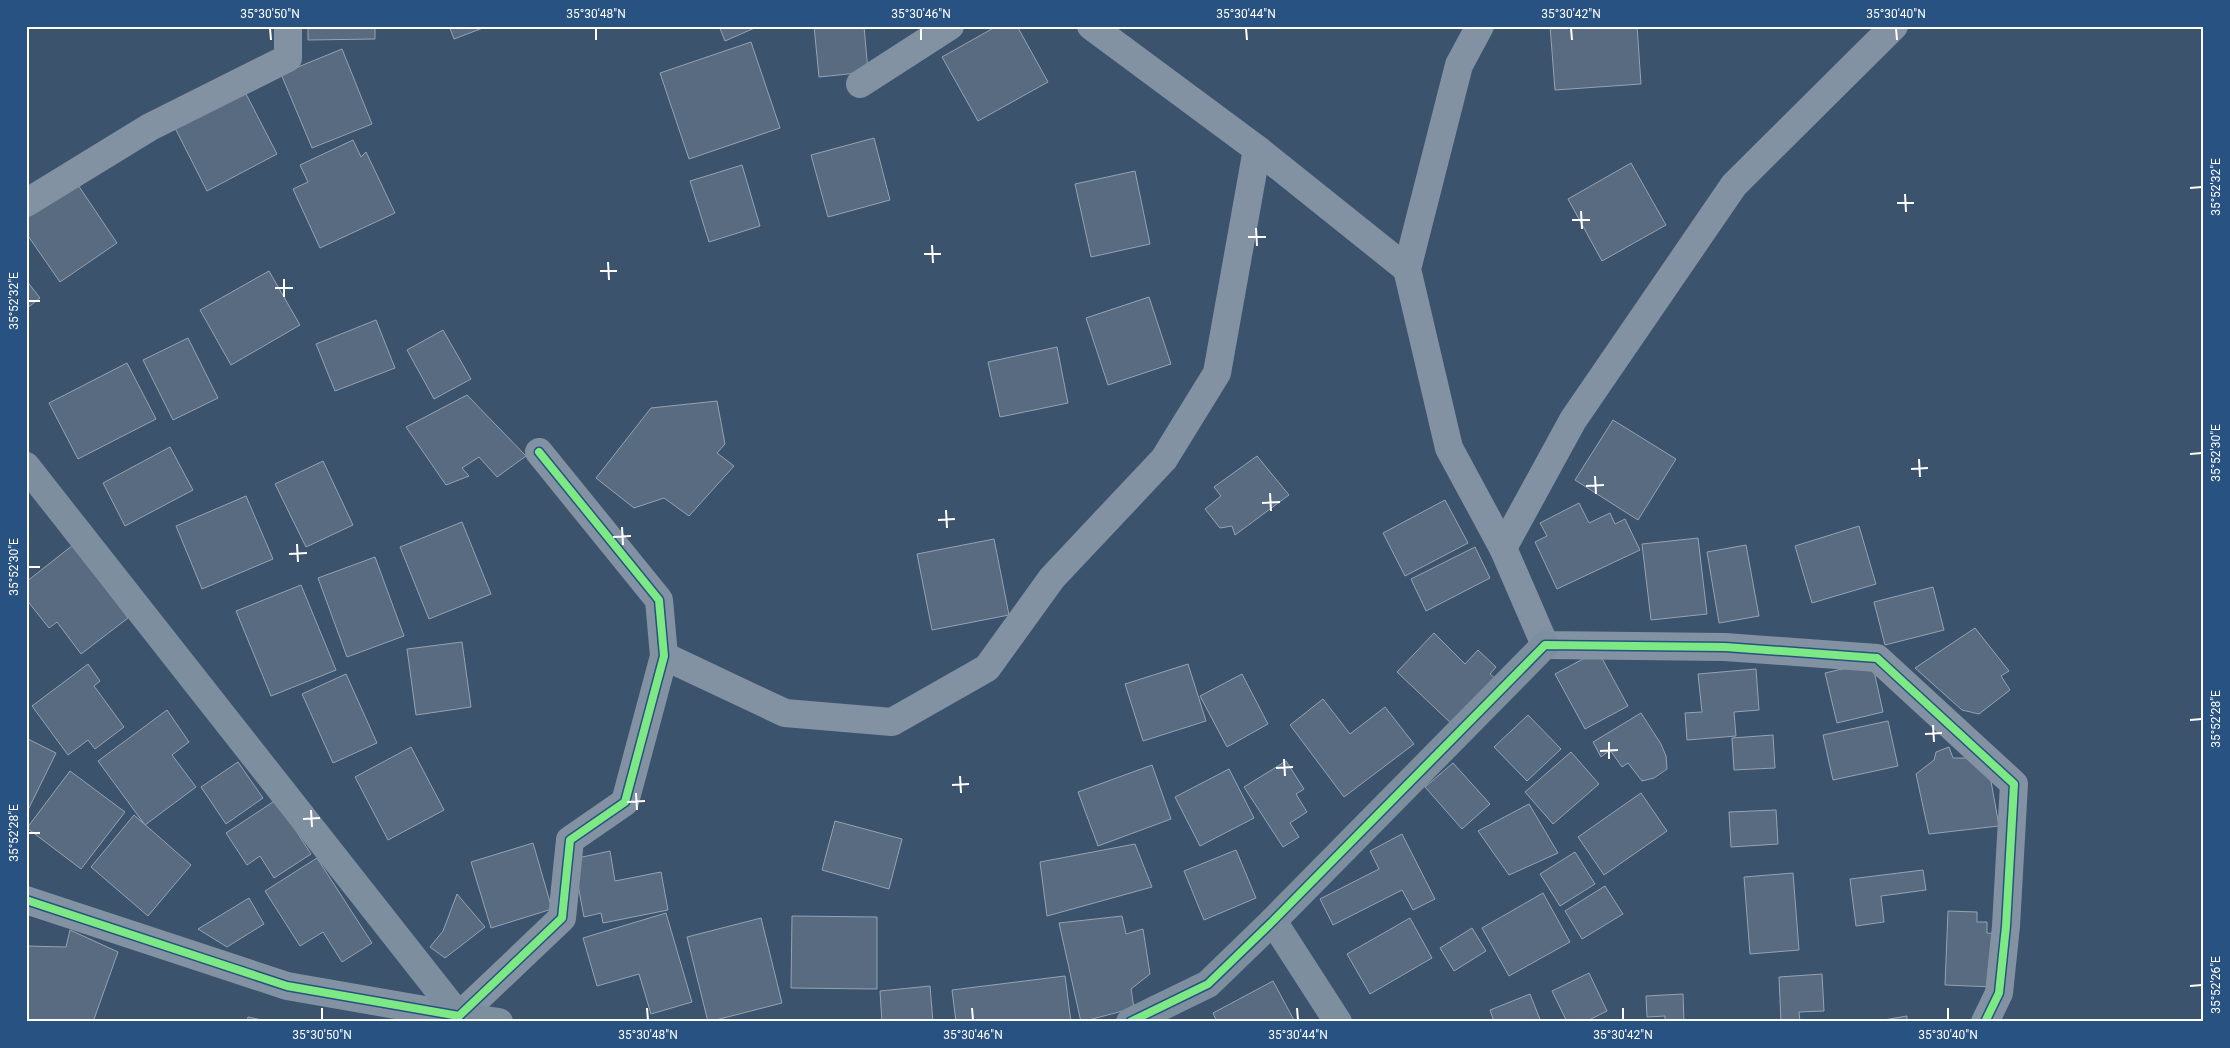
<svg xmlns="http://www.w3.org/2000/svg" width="2230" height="1048" font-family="Roboto,sans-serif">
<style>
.building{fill:#596b80;stroke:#95a3b2}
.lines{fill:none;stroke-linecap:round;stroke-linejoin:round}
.street{stroke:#8292a3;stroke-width:28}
.secondary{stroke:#7d8e9f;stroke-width:28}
.cycleway-casing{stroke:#275282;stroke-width:11}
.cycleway{stroke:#7ce984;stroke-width:8}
.ticks{fill:none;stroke:#fff;stroke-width:2}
.neatline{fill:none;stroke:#fff;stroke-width:2}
.ticks-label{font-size:12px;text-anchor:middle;fill:#fff}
</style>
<rect width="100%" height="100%" fill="#3c536d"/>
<g class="building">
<polygon points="308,26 375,26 375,39 308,40"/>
<polygon points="449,26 488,26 454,39"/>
<polygon points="719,26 759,26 725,41"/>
<polygon points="814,26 864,26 868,72 819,77"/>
<polygon points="997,26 1017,26 1048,82 978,121 942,57"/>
<polygon points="1550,26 1637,26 1641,84 1555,90"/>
<polygon points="751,42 780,128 689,159 660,73"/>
<polygon points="342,49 372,124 312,148 281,74"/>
<polygon points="245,92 277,154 207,191 175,128"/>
<polygon points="874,138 890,200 828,217 811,155"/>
<polygon points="353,140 361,157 366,152 395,213 320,248 293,189 308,182 300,165"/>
<polygon points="1631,163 1666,225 1602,261 1568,199"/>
<polygon points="742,165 760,226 709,242 690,181"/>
<polygon points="1135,171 1150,244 1091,257 1075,184"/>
<polygon points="76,182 117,243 60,282 26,233 26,217"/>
<polygon points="269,271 300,325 231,365 200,310"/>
<polygon points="26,280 40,298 26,309"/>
<polygon points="1149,297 1171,364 1108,385 1086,318"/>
<polygon points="376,320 395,368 335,391 316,344"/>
<polygon points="443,330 471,379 434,399 407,350"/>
<polygon points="188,338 218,398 173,420 143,360"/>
<polygon points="1057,347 1068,403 1000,417 988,362"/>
<polygon points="127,363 156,419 78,459 49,403"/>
<polygon points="467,395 526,456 497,477 479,457 462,468 469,476 446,485 406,427"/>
<polygon points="717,401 725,444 717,453 734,466 689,516 664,498 634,508 596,478 651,408"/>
<polygon points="1613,420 1676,459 1638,520 1575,480"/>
<polygon points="170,447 193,490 125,526 103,483"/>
<polygon points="1257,456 1289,495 1235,535 1232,526 1220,528 1205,509 1221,496 1214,487"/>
<polygon points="323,461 353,525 306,547 275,484"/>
<polygon points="246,496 273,559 202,589 176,526"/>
<polygon points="1445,500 1468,543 1405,576 1383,533"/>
<polygon points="1579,503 1589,523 1610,513 1615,524 1625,519 1640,550 1557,589 1535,542 1547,536 1540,523"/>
<polygon points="462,522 491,594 429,619 400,547"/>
<polygon points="1859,526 1876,584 1812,603 1795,546"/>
<polygon points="1698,538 1707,614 1651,620 1642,544"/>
<polygon points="994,539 1009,615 932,630 917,554"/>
<polygon points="73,545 128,618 81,654 57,622 49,628 26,599 26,582"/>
<polygon points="1746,545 1759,616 1719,623 1707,552"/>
<polygon points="1475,547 1490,578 1426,611 1411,579"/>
<polygon points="375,557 404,636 347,657 318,578"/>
<polygon points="301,585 336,670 271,696 236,611"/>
<polygon points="1933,587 1944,630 1885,645 1874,602"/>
<polygon points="1975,628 2009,671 2001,676 2010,690 1979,714 1962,710 1915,668"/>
<polygon points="1434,633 1465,664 1478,650 1496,667 1490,674 1497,680 1454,726 1397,672"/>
<polygon points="462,642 471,707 416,715 407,649"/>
<polygon points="1598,651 1628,706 1585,729 1555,674"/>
<polygon points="1872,662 1883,712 1837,723 1825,673"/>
<polygon points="88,664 100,681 94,686 124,727 95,749 88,740 68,755 32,706"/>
<polygon points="1188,664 1206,721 1143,741 1125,684"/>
<polygon points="1756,669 1759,710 1734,712 1736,736 1687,740 1685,713 1702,712 1698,674"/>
<polygon points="346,674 377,743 333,763 302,694"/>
<polygon points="1242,674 1268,724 1227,747 1200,696"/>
<polygon points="1323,699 1350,734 1385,707 1414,744 1344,797 1290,725"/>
<polygon points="167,710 189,742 172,755 196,787 145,825 98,761"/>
<polygon points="1641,713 1661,744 1666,756 1667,769 1654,778 1642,781 1628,763 1622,767 1610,750 1601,757 1593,742"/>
<polygon points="1528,715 1561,749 1527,781 1494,747"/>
<polygon points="1888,721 1898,766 1833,780 1823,735"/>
<polygon points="1773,735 1775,768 1734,770 1732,738"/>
<polygon points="26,738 56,753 26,814"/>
<polygon points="411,747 444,810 388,840 355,777"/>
<polygon points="1949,747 1953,758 1970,758 1989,770 1999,826 1929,834 1916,774 1934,760 1936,752"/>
<polygon points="1571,752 1599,784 1553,824 1525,792"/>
<polygon points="1286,761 1304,789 1296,794 1307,812 1290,823 1299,837 1283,847 1244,787"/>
<polygon points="238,762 263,798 226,824 201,787"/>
<polygon points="1453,763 1490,804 1462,829 1425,787"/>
<polygon points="1152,765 1171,819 1098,846 1078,792"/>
<polygon points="1229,769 1254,818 1200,846 1175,797"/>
<polygon points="70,771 125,812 81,869 27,828"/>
<polygon points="1641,793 1667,831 1604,875 1578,837"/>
<polygon points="276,800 311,854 274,878 260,856 247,865 226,833"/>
<polygon points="1529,804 1558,853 1509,875 1478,831"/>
<polygon points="1776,810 1778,844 1731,847 1729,812"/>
<polygon points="134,815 191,865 148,916 91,867"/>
<polygon points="835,821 902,839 889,889 822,870"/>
<polygon points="1402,834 1435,899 1413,910 1402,890 1333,925 1320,899 1379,869 1370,851"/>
<polygon points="533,843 552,909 491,928 471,862"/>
<polygon points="1135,844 1152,887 1047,916 1040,862"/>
<polygon points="1236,850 1256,898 1204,920 1184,871"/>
<polygon points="610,851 615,881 661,872 668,910 603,923 601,913 584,917 573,859"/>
<polygon points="1575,852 1595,884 1560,906 1540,874"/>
<polygon points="317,858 372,943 342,962 323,932 300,946 265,891"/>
<polygon points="1923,870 1926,890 1881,896 1884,922 1856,926 1850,879"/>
<polygon points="1793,873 1799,950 1750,954 1744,877"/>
<polygon points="1605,886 1623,914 1582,939 1565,911"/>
<polygon points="1543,893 1570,942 1509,976 1482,928"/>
<polygon points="457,894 485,927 445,958 430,947 443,931"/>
<polygon points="249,898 264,924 227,947 198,929"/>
<polygon points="1948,911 1977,912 1977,922 1987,922 1987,933 1997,934 1994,987 1945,985"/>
<polygon points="666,913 692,1002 651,1014 639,974 597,986 583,938"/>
<polygon points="792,916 877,917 877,989 791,988"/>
<polygon points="1122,916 1126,934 1143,929 1150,974 1131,989 1134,1008 1081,1022 1059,923"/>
<polygon points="761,918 782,1003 708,1022 687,937"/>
<polygon points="1410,918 1432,958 1370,994 1347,954"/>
<polygon points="1472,928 1486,951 1454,971 1440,948"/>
<polygon points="70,930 118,952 93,1022 26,1021 26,946 66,947"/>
<polygon points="1589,973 1607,1011 1585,1022 1567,1022 1552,991"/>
<polygon points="1822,974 1824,1011 1799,1012 1800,1022 1781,1022 1779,977"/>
<polygon points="1065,976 1071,1022 956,1022 952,990"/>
<polygon points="1273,981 1295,1022 1217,1022 1213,1013"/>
<polygon points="930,986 933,1022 882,1022 880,991"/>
<polygon points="1530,994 1541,1022 1494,1022 1490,1010"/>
<polygon points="1683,994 1684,1022 1665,1022 1665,1016 1647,1017 1646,996"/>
<polygon points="1907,1016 1907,1022 1872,1022"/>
<polygon points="248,1017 271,1022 247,1022"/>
</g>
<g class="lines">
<g class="street">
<polyline points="1091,26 1257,149 1407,269"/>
<polyline points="1480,26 1459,65 1407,269 1449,448 1503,548 1545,645 1725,647 1877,658 2014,784 2006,926 1999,993 1985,1022"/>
<polyline points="860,84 950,26"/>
<polyline points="26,203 150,127 288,58 288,26"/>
<polyline points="1503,548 1573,420 1734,185 1894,26"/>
<polyline points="664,656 785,713 892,722 987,668 1052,578 1164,459 1217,373 1257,149"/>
<polyline points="26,900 287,986 459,1016 562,918 570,840 625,802 664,656 659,600 539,452"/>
</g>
<g class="secondary">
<polyline points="26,466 459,1016 499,1022"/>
<polyline points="1273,921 1338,1022"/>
<polyline points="1130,1022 1208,984 1273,921 1545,645"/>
</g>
<defs>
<g id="cycleway">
<polyline points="26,900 287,986 459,1016 562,918 570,840 625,802 664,656 659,600 539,452"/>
<polyline points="1130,1022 1208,984 1273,921 1545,645 1725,647 1877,658 2014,784 2006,926 1999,993 1985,1022"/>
</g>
</defs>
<use href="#cycleway" class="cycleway-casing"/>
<use href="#cycleway" class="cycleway"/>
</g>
<path class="ticks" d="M270,28L271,40M596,28V40M921,28V40M1246,28L1247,40M1571,28L1572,40M1896,28L1897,40M2190,188L2202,187M1905,194L1906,212M1897,203H1914M1581,211L1582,229M1572,220H1590M1256,228L1257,246M1248,237H1266M932,245L933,263M924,254H941M608,262L609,280M600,271H617M284,279V297M275,288H293M28,301H40M2190,454L2202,453M1919,459L1920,477M1911,469L1928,468M1595,476L1596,494M1586,486L1604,485M1270,493L1271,511M1262,503L1280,502M946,510L947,528M938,520L955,519M622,527L623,545M613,537L631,536M297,544L298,562M289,554L307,553M28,567H40M2190,720L2202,719M1933,725L1934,742M1925,734L1942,733M1609,742V759M1600,751L1618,750M1284,759L1285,776M1276,768L1293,767M960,776L961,793M952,785L969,784M636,793L637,810M627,802L645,801M311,810L312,827M303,819L320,818M28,833H40M2190,986L2202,985M322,1008V1020M647,1008L648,1020M972,1008L973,1020M1297,1008L1298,1020M1623,1008V1020M1948,1008V1020"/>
<rect width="2230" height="1048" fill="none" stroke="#275282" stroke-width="55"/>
<rect x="28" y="28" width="2174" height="992" class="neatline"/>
<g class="ticks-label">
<text x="270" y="18">35°30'50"N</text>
<text x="596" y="18">35°30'48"N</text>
<text x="921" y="18">35°30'46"N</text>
<text x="1246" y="18">35°30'44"N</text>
<text x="1571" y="18">35°30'42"N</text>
<text x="1896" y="18">35°30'40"N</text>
<text transform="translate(2216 187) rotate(-90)" y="4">35°52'32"E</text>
<text transform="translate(14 301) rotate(-90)" y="4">35°52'32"E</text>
<text transform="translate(2216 453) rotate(-90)" y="4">35°52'30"E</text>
<text transform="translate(14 567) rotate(-90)" y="4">35°52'30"E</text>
<text transform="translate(2216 719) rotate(-90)" y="4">35°52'28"E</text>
<text transform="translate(14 833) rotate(-90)" y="4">35°52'28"E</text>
<text transform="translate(2216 985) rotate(-90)" y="4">35°52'26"E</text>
<text x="322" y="1039">35°30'50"N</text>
<text x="648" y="1039">35°30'48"N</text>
<text x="973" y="1039">35°30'46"N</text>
<text x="1298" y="1039">35°30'44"N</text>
<text x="1623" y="1039">35°30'42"N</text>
<text x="1948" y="1039">35°30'40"N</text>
</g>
</svg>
